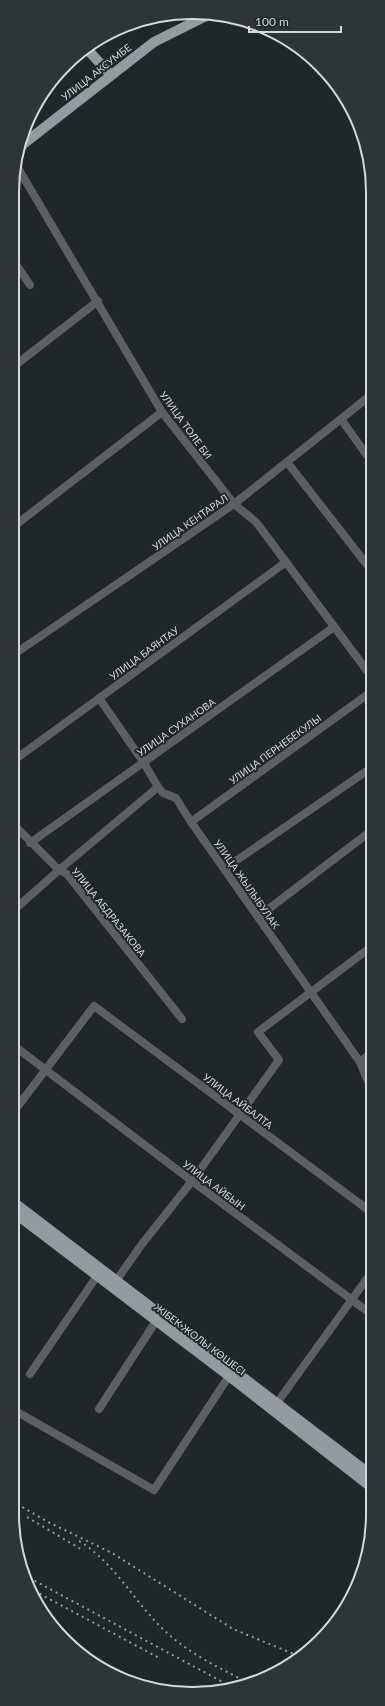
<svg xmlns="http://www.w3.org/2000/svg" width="385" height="1706" font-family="Lato,sans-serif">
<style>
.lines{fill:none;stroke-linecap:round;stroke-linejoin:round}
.minor{stroke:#5c6063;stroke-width:8}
.major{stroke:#939ba0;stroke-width:10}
.rail{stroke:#979da1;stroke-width:2;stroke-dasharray:2 4;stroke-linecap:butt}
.labels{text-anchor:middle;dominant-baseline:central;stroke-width:4;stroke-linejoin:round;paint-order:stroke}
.street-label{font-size:10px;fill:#d5d9dd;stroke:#1f272b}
.rim{fill:none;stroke:#d5d9dd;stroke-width:2}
</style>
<rect width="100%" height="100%" fill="#1f272b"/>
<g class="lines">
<g class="minor">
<polyline points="15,163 162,412 234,504 256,522 371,676"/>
<polyline points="13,260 30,285"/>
<polyline points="13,367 98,301"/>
<polyline points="341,419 371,461"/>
<polyline points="287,462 371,570"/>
<polyline points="13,527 162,412"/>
<polyline points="13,655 234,504 371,395"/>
<polyline points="99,698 144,763 158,787 163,793 176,798 191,822 360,1062 371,1089"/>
<polyline points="13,761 286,562"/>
<polyline points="191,822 371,692"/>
<polyline points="13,824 59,870 67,874 182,1019"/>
<polyline points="30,843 334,627"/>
<polyline points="224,869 371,768"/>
<polyline points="13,911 59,870 158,787"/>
<polyline points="258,917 371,831"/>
<polyline points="13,978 16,975"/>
<polyline points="13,1045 192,1181 371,1314"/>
<polyline points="360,1062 371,1053"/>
<polyline points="12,1114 94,1006 371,1212"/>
<polyline points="116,1281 142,1244 192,1181 279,1060 258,1032 371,947"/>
<polyline points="30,1374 97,1276"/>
<polyline points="274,1407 371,1273"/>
<polyline points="12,1409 154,1490 229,1376"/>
<polyline points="99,1409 156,1321"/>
</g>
<g class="major">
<polyline points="86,48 111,75"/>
<polyline points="22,145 154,42 210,14"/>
<polyline points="12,1201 371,1475"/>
<polyline points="12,1211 229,1376 371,1487"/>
</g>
<g class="rail">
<polyline points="12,1501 48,1522 112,1553 233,1629 301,1657"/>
<polyline points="27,1517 84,1551"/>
<path d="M79,1541C112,1561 131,1596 157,1623C183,1651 217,1667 251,1684"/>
<polyline points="24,1575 232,1687"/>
<polyline points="29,1588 161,1659"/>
</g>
</g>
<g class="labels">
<g class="street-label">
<text transform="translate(96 72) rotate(-38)">УЛИЦА АКСУМБЕ</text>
<text transform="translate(186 425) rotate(54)">УЛИЦА ТОЛЕ БИ</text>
<text transform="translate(190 522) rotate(-35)">УЛИЦА КЕНТАРАЛ</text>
<text transform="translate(144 653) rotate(-36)">УЛИЦА БАЯНТАУ</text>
<text transform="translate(176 727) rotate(-35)">УЛИЦА СУХАНОВА</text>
<text transform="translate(275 749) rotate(-36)">УЛИЦА ПЕРНЕБЕКУЛЫ</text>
<text transform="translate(247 884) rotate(55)">УЛИЦА ЖЫЛЫБУЛАК</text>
<text transform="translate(109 912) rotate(51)">УЛИЦА АБДРАЗАКОВА</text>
<text transform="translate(238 1101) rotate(37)">УЛИЦА АЙБАЛТА</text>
<text transform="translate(214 1185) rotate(37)">УЛИЦА АЙБЫН</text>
<text transform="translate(200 1339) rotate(37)">ЖІБЕК ЖОЛЫ КӨШЕСІ</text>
</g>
</g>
<path d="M0 0H385V1706H0ZM192 19H193A173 173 0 0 1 366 192V1514A173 173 0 0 1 193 1687H192A173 173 0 0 1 19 1514V192A173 173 0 0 1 192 19Z" fill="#2e3539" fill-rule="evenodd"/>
<path class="rim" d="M192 19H193A173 173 0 0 1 366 192V1514A173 173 0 0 1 193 1687H192A173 173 0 0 1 19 1514V192A173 173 0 0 1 192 19Z"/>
<path d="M249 26v6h92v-6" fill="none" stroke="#d5d9dd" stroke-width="2"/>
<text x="255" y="26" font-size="12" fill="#d5d9dd" stroke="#1f272b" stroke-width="3" paint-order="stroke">100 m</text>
</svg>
